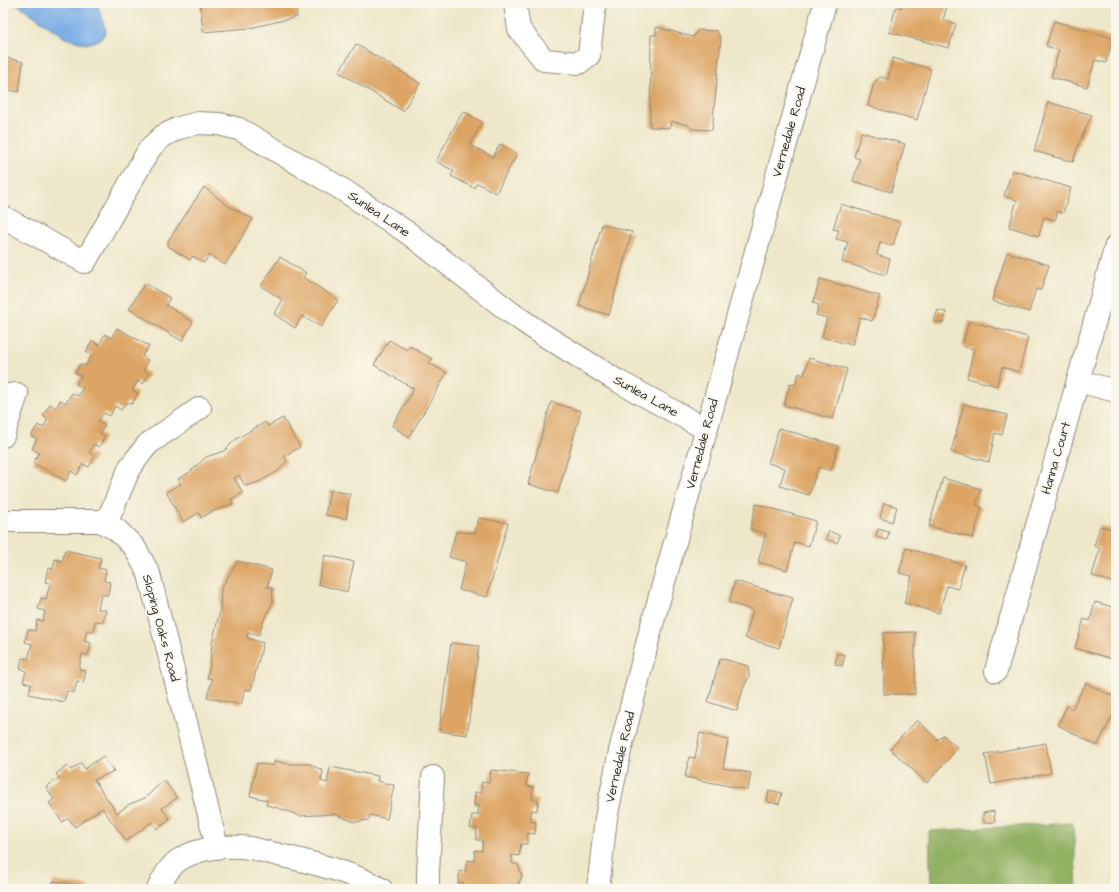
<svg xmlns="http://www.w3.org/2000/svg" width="1119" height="892" font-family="'Architects Daughter',sans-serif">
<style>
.forest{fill:#93b164;stroke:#5f6e48}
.water{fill:#79ade6;stroke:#526c88}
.building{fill:#dda565}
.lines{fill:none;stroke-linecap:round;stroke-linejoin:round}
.minor-casing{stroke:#8c897a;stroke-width:24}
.minor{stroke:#fff;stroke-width:22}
.labels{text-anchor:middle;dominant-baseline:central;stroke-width:4;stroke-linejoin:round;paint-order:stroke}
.street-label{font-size:13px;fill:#2b2b2b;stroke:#fbf7ec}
</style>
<rect width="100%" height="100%" fill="#fbf7ec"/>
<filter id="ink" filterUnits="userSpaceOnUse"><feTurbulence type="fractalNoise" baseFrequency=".025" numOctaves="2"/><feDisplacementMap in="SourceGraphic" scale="8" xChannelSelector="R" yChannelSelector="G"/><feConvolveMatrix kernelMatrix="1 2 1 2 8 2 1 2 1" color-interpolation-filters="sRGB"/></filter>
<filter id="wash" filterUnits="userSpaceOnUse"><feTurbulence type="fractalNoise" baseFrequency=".012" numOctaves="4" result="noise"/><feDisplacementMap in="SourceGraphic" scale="16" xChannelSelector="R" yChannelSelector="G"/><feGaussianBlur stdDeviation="0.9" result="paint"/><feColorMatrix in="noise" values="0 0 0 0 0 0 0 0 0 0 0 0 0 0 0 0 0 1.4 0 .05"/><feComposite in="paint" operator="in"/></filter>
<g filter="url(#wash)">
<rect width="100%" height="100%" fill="#eee7c9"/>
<polygon class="forest" points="1073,823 1077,889 931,889 929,831"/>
<polygon class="water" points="16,3 97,3 106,31 101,39 87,44 65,38"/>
<g id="blocks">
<g class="building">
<polygon points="200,3 296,3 297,17 250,28 203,32"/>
<polygon points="902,3 948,3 943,20 956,24 949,48 889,32 896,7 901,8"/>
<polygon points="1054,21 1113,38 1106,63 1095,60 1087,87 1051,77 1059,50 1046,46"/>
<polygon points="656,27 693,37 698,30 717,31 721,39 712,130 692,129 688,125 671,121 670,128 650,127 651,35 656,35"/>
<polygon points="356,44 420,83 403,111 339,72"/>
<polygon points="3,57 23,62 19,92 3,89"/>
<polygon points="893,58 931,69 917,120 868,106 874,83 880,77 888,79"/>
<polygon points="1048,102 1092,115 1079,143 1073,162 1034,151"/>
<polygon points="463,111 482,122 470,145 493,157 500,144 517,154 496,193 477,183 474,188 451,176 454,171 436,161"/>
<polygon points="861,132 905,144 891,192 853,181 860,159 854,157"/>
<polygon points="1012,170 1071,188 1063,213 1058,211 1055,220 1044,217 1039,236 1009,227 1017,200 1004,196"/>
<polygon points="204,187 227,205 253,219 225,265 209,255 204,263 193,256 190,260 168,246 168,241"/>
<polygon points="841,204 900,222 893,246 880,242 877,255 890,259 886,275 842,262 848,242 836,239 839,230 833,229"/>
<polygon points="602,224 632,232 609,315 579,306"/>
<polygon points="1007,252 1049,265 1041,290 1036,289 1029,312 992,301"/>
<polygon points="280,257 306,273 303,277 338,300 321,327 302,316 295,328 274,314 283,300 261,286"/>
<polygon points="820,279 880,296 872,321 860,317 852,345 822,337 827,318 816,315 819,305 813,303"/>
<polygon points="145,283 170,298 166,305 193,322 182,341 129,309"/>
<polygon points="938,310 946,312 943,323 934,321"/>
<polygon points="969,321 1028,337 1019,372 1002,367 997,386 967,378 974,349 962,346"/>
<polygon points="117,328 149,346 142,356 148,360 143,370 149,374 143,384 138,381 132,390 138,393 132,404 127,402 121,410 115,406 110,416 104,413 98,421 105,425 100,433 105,436 99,447 94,444 89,453 95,456 89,467 83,464 77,475 71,471 66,481 33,463 39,453 32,449 37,439 31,436 38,425 43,428 48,419 43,416 50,404 56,408 60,400 66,403 72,393 78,396 83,388 76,384 81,376 75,373 80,364 85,366 92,355 86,352 92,341 99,345 105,334 111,338"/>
<polygon points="389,340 407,350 410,346 432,359 429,363 447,373 409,437 392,426 414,389 374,365"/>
<polygon points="809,358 847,369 833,419 784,405 790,384 795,385 799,373 804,375"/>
<polygon points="551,402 581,411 558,493 528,484"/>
<polygon points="964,404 1007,415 1002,435 995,433 989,462 951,452"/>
<polygon points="283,418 300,447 284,456 287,461 278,471 259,482 245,486 239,475 234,478 243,493 231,499 233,504 213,511 201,518 199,513 183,522 166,492 181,484 178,479 190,472 206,457 224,451 235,440 253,429 265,422 268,426"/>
<polygon points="779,428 838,446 831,471 818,467 809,495 780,486 785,468 768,463"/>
<polygon points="943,478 981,489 976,505 982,507 973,538 929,526"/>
<polygon points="330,490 350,494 346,519 325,515"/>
<polygon points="884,503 897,507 892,522 880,518"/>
<polygon points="756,504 816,521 809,546 795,542 787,570 758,562 766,534 750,529"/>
<polygon points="479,518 508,523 487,597 459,590 466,562 449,557 456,532 475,533"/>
<polygon points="1100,526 1116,530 1116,583 1092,576 1100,548 1094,546"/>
<polygon points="878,529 889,532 887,540 876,537"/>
<polygon points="829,531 840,536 837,543 826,539"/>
<polygon points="906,548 965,565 958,589 947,586 939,613 904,603 912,576 899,573"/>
<polygon points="65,550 101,558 98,568 106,570 104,581 110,582 108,595 101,595 98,609 106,610 103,622 95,621 93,632 87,630 84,641 91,643 88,655 82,654 79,669 86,671 83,683 77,681 74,693 67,691 64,702 29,694 31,684 23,682 26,671 20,669 22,658 28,659 32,644 25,642 28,630 35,631 37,620 43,621 45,611 38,609 41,598 46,599 50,583 45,582 48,568 53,569 55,559 62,561"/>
<polygon points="325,555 354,562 347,592 318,584"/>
<polygon points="238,561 272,570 267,587 272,588 273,602 263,622 259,635 248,632 247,638 263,643 251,690 245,689 241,705 207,697 212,679 207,678 210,665 212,643 220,611 221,588"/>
<polygon points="735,581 793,598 779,648 745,638 753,610 729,603"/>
<polygon points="1095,602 1116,608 1116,660 1075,648 1084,619 1090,621"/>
<polygon points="915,632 915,694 884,694 883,633"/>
<polygon points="451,643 479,646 467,735 439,731"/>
<polygon points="837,653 845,655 842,666 835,664"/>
<polygon points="720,658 748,666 749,676 743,689 737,711 708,702"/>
<polygon points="1086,683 1116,698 1116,709 1097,746 1058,725 1067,706 1072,709"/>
<polygon points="917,720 938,740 943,735 958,748 927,783 890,749"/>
<polygon points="700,733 728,740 723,768 751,773 748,790 685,777 689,757 695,758"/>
<polygon points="1046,743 1051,773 991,784 985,754"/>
<polygon points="103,756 114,771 94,780 117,813 130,804 145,798 164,780 177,798 162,808 170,820 157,829 152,822 126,841 102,808 75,827 68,818 62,822 49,803 54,799 46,787 59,778 56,774 67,766 71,770 81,763 85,769"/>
<polygon points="275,761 288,764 310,764 323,771 321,781 327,783 330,767 378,776 377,781 394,785 387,819 370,815 369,820 355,822 334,814 300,816 278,808 266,805 267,800 250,796 257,763 273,766"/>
<polygon points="491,770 528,774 526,786 533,787 532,799 538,800 537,811 532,810 530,821 536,822 535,834 528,833 527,844 521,844 519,856 512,855 512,863 518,865 522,876 516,889 463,889 464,883 458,883 460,871 465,872 467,860 474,861 475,850 482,851 483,840 476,840 477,828 470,828 472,815 478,815 479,805 474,805 475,792 481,793 482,782 489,783"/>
<polygon points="769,790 782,793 779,804 767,802"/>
<polygon points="994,811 995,822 984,823 983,813"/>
<polygon points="53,881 89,886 89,889 52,889"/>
</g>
</g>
</g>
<g filter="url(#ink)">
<use href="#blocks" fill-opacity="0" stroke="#8c897a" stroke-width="1"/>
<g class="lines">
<defs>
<g id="minor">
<polyline points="515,3 519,29 544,60 579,63 589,55 595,3"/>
<polyline points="3,217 85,262 150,148 163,136 179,128 198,123 219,124 239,129 340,188 408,233 510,312 539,332 616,380 706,429"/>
<polyline points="1078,381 1116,391"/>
<polyline points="3,396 17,394 3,436"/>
<polyline points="3,521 100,521 117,530 135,548 149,574 217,847"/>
<polyline points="106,524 130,467 148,444 200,408"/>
<polyline points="996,671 1116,246"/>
<path d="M158,889C162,879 170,866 179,860C199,847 228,845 250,848C264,851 278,855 292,858C324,866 353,873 381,889"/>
<polyline points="428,889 428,872 433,777"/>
<polyline points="598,889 606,818 620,751 650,632 825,3"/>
</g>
</defs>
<use href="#minor" class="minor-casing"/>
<use href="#minor" class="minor"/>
</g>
</g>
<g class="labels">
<g class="street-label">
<text transform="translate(789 132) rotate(-74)">Vernedale Road</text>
<text transform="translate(379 214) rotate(34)">Sunlea Lane</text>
<text transform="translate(646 396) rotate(29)">Sunlea Lane</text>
<text transform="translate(702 444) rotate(-75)">Vernedale Road</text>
<text transform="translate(1056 458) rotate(-74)">Hanna Court</text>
<text transform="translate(161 628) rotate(75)">Sloping Oaks Road</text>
<text transform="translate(620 757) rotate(-77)">Vernedale Road</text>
</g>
</g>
<rect width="1119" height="892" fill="none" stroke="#fbf7ec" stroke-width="16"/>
</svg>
